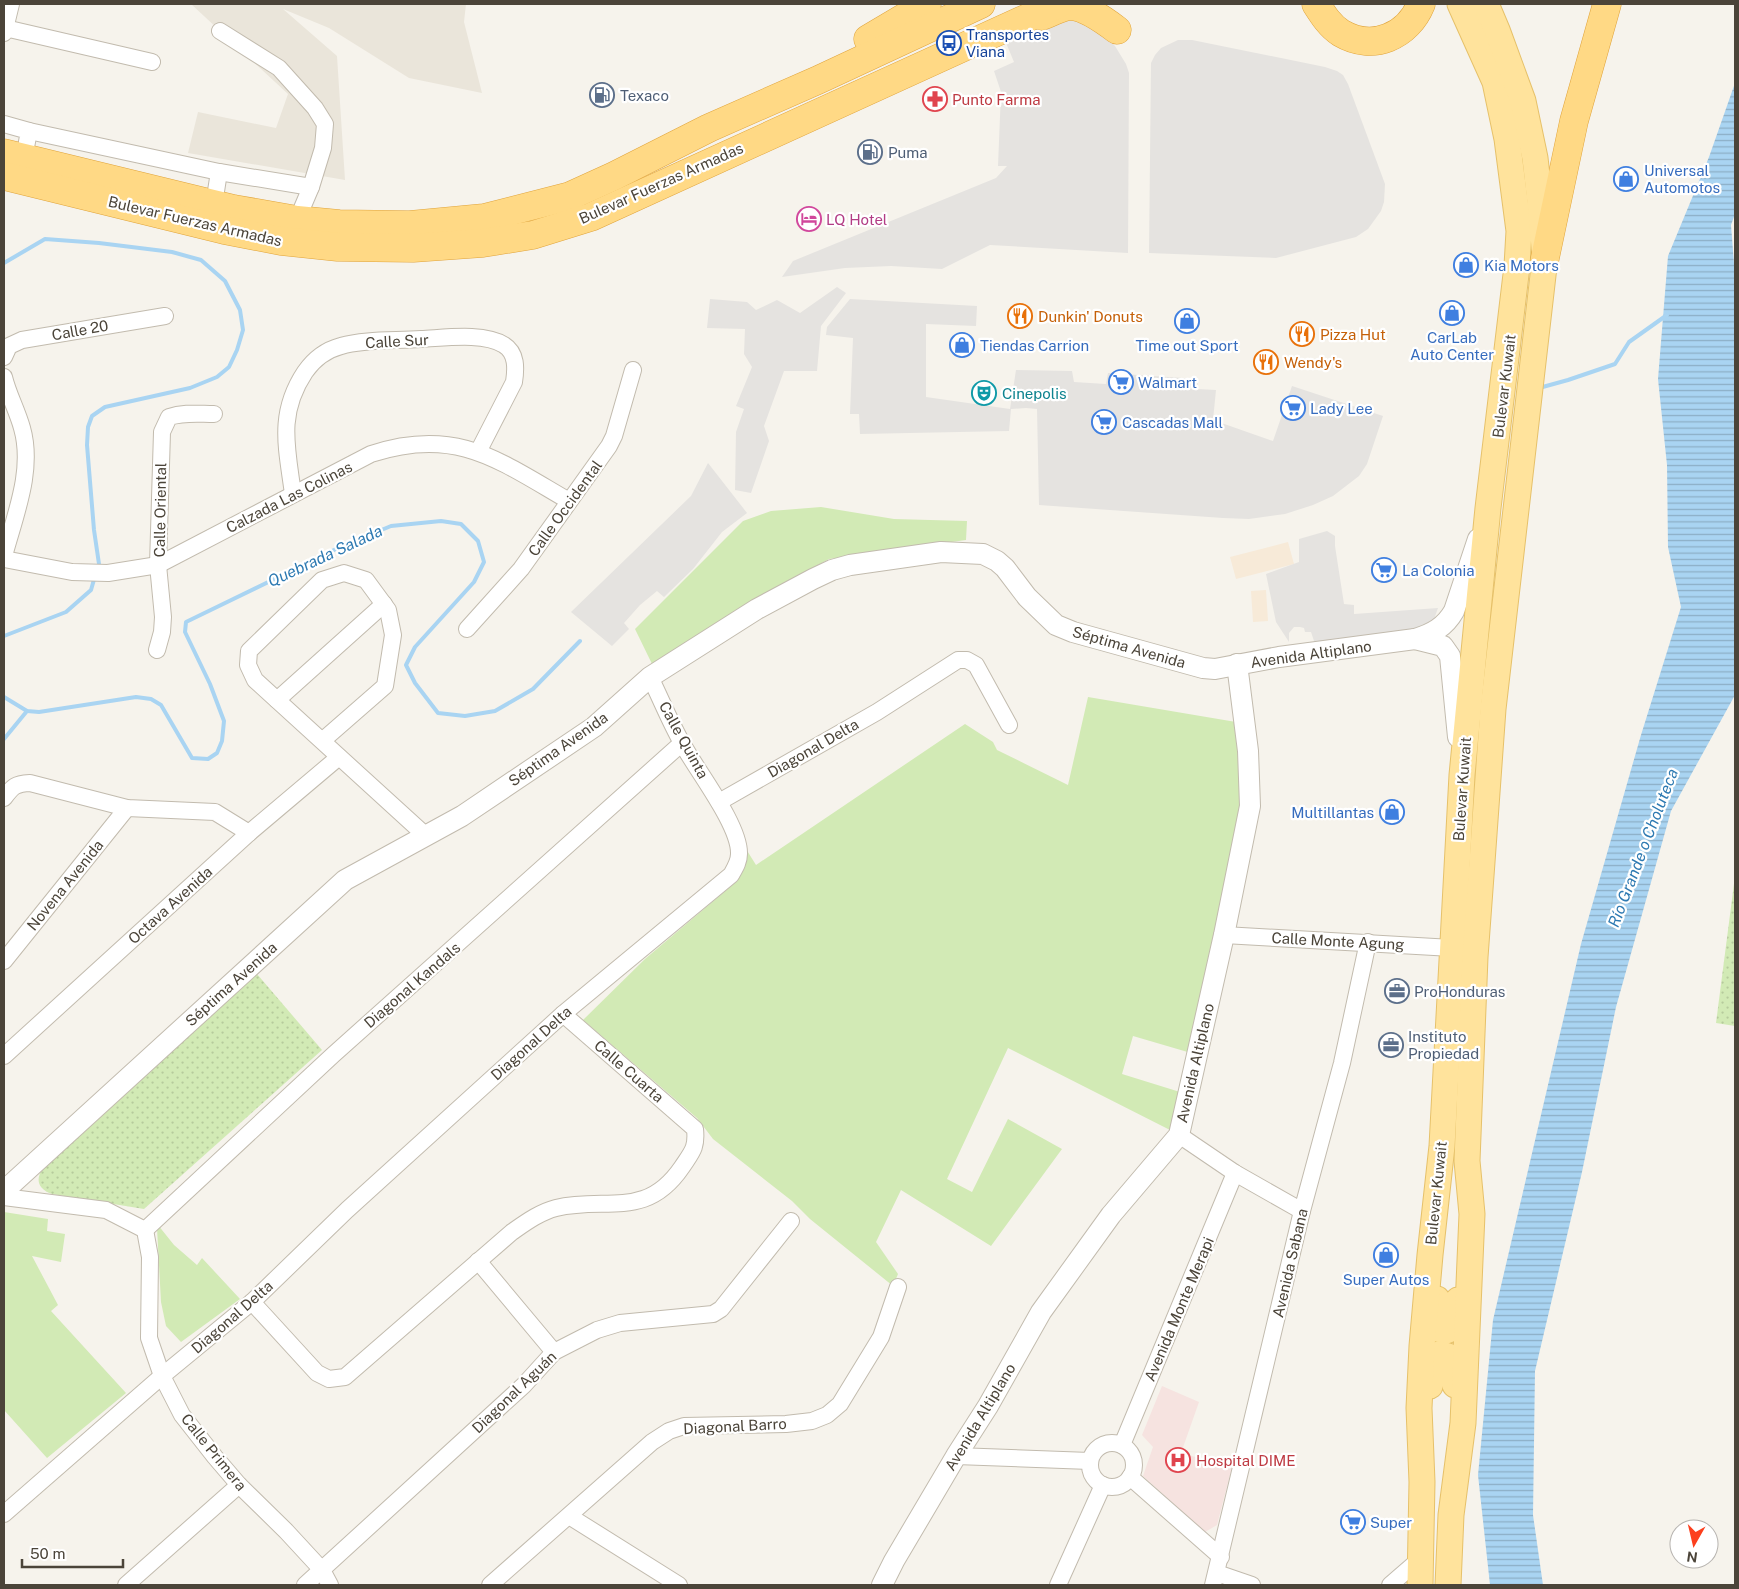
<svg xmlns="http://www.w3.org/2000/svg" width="1739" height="1589" font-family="'Public Sans',sans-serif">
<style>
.residential{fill:#eae5da}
.commercial{fill:#f7ead8}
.medical{fill:#f6e3e0}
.grass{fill:#d2eab5}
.park{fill:url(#park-dots)}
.parking{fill:#e5e3e0}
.water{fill:url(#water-rules)}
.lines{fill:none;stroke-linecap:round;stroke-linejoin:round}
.stream{stroke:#a9d4f2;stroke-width:4}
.minor-casing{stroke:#c2bbae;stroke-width:18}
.tertiary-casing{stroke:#c2bbae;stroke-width:22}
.primary-casing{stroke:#e6c16a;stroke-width:27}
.trunk-casing{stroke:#e0a43c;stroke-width:29}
.minor{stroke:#fff;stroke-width:16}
.tertiary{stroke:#fff;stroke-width:20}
.primary{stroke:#ffe39c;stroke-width:25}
.trunk{stroke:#ffd985;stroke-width:28}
.labels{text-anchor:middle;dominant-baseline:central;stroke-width:4.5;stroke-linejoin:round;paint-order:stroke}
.transit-label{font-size:15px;fill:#164399;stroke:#fff;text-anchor:start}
.service-label{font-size:15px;fill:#4e5e75;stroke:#fff;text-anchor:start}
.health-label{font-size:15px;fill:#be3a42;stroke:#fff;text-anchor:start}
.shop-label{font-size:15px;fill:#366cbe;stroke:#fff;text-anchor:start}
.street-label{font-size:15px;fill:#4b4439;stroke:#fff}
.hotel-label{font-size:15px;fill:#b23c85;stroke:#fff;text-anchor:start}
.food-label{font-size:15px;fill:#c56008;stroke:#fff;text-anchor:start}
.culture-label{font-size:15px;fill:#0d838f;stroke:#fff;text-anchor:start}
.water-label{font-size:16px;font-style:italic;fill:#2e7ab2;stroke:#fff}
</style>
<defs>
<pattern id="park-dots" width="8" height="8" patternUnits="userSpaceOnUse" patternTransform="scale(1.25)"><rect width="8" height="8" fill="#d2eab5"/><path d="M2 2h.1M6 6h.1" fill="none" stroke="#b6ca9c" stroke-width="1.8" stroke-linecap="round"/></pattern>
<pattern id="water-rules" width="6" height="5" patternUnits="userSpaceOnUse" patternTransform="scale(1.25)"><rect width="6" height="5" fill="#a9d4f2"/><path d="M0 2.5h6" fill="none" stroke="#8caec5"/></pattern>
</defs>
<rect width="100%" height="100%" fill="#f6f3ec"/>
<polygon class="residential" points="191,4 466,4 464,22 482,93 409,78 329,28 283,9 337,56 345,180 188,153 198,112 276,128 288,94"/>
<g class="commercial">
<polygon points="1288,542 1294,564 1236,579 1230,557"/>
<polygon points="1266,590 1268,621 1253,622 1251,591"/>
</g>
<polygon class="medical" points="1162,1386 1199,1402 1181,1453 1232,1467 1217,1525 1205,1532 1143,1476 1153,1447 1142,1435"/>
<g class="grass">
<polygon points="821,507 894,519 967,521 966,540 829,559 793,579 653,666 635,629 743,521 771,511"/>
<polygon points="1088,697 1236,722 1245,792 1191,1053 1133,1036 1122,1074 1180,1092 1170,1130 1008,1048 947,1179 972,1192 1008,1119 1062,1149 991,1246 901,1190 876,1242 898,1274 893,1286 810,1219 792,1201 713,1139 697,1118 583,1020 645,959 737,881 745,865 746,849 756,865 965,724 993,742 997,750 1068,785"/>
<polygon points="4,1212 48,1219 47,1231 65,1234 61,1262 32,1256 58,1305 51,1311 126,1393 47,1458 4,1410"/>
<polygon points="158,1225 174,1245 197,1265 202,1258 240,1299 181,1342 166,1326 161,1302 157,1228"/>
</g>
<g class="park">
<polygon points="1735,876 1735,1026 1716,1023"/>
<path d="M257,974L322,1050L144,1209L52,1194C35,1188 36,1177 45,1164Z"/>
</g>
<g class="parking">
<polygon points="1069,15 1087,18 1115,46 1126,64 1129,73 1128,253 990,245 942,269 891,266 845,268 782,277 793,261 996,178 1007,166 998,166 1001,92 994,71 1014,62 1004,38"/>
<polygon points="1178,40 1192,40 1325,67 1337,71 1343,75 1348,84 1385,184 1384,202 1381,211 1368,229 1356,237 1276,258 1149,253 1151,63 1155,55 1161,48"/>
<polygon points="837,287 846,293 821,326 817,371 784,371 764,426 769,441 751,493 735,490 736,432 744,409 736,406 752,367 744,354 745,329 707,328 710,299 747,302 756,310 777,300 800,313"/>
<polygon points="850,299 977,306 976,326 926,324 926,397 1010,409 1016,370 1072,371 1074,382 1106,384 1108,373 1198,379 1197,389 1216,390 1213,420 1273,441 1292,386 1383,416 1367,464 1359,476 1333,496 1313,505 1285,514 1249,519 1223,518 1039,505 1037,409 1026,408 1011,409 1009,431 860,434 859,414 850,414 853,338 826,335 827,327"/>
<polygon points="708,463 747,513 722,532 693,569 664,597 657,591 640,605 624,623 629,629 612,646 571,612 691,496"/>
<polygon points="1327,531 1335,536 1335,546 1344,604 1354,605 1354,614 1438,608 1431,628 1315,644 1311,632 1305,632 1304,628 1300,627 1294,627 1289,633 1289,642 1276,622 1266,574 1299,562 1299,539"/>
</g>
<polygon class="water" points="1735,83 1735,214 1731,225 1735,276 1735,695 1671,811 1616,1007 1582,1172 1535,1371 1533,1515 1543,1585 1490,1585 1478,1475 1493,1320 1581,944 1641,735 1681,607 1668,547 1667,465 1658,379 1668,256 1709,157"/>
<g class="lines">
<g class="stream">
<polyline points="4,263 45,239 99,243 172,252 201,260 225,281 240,310 243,330 237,350 229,367 217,377 190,388 105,407 92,416 88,427 87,445 94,530 99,564 97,569"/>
<polyline points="1539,388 1568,380 1615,364 1629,342 1667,315"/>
<polyline points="4,636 66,612 91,590 95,576"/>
<polyline points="4,697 27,711 39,712 136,697 151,699 161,705 192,758 208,759 217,753 222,741 224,721 210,684 185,632 186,622 336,549 391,526 441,521 461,524 478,541 484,562 474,582 415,647 406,665 415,683 438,713 465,716 495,711 533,689 580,641"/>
<polyline points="4,739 27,711"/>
</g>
<defs>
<g id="minor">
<polyline points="5,28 152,62"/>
<polyline points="220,31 279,68 315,108 325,124 323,148 311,187 297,220"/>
<polyline points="4,33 11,4"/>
<polyline points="4,124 29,131 24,158"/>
<polyline points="29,131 219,172 311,187"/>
<polyline points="214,204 219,172"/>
<polyline points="4,357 9,346 22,340 165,316"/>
<path d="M4,377C8,394 17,410 22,428C34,470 15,515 4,556"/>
<path d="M293,494C287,448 277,414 305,372C314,359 326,350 341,346C365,339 396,341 421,339C444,338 484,332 504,345C517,353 516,369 514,382L478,452"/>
<path d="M4,559L72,572L108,573L158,565L371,454C456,426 498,460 569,501"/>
<polyline points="467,629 521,569 609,446 614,436 633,370"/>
<path d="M157,650L162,632L163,617L158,565L162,432L169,417C184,412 199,414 214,414"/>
<polyline points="277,700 384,604"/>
<polyline points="322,741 385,686 393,635 388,610 366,580 344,573 322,580 249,651 248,665 255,680 425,835"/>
<path d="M4,798C13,786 15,784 30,783L127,808L215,812L249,833"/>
<polyline points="719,802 877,712 958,660 967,660 976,665 1009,725"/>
<polyline points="1224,935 1452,948"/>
<polyline points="4,961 127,808"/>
<polyline points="4,1056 249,833 339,757"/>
<polyline points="1179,1135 1235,1173 1302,1211"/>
<polyline points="4,1197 106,1210 145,1230 150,1257 149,1338 162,1376 182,1415 215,1457 239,1485 286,1531 322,1570 330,1585"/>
<polyline points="145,1230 333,1055 682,743"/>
<polyline points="478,1261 554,1352"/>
<path d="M252,1302L317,1373L329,1379L345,1377L512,1232C525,1223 540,1212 556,1208C607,1196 646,1220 682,1167C692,1152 697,1148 695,1129L563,1014"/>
<circle cx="1112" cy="1465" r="22"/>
<polyline points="1122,1445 1235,1173"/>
<polyline points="956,1456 1090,1461"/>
<polyline points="1130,1477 1221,1557"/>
<path d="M4,1514L162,1376L252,1302L347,1210L563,1014L731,875C735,868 739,862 739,854C740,825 696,770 682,743C670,722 661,699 650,677"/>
<polyline points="569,1516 679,1585"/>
<polyline points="1217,1573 1252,1585"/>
<polyline points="126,1585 239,1485"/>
<polyline points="305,1585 524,1385 554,1352 597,1330 620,1323 713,1314 721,1309 791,1221"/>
<polyline points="490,1585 652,1442 669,1431 684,1426 786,1424 812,1421 827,1415 840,1404 881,1337 898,1287"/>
<polyline points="1058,1585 1103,1485"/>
<polyline points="1213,1585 1302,1211 1342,1063 1368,942"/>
<polyline points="1390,1585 1420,1559"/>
</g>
<g id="tertiary">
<polyline points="1415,639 1443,646 1450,656 1458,737"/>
<path d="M4,1191L345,880L462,816L594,727L650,677L757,609L813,579L832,570L850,565L941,552L983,554L997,561L1005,568L1027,597L1056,625L1073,632L1203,668L1215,669L1279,657L1415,639C1432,634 1445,627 1454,611L1478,539"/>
<polyline points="882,1585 894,1561 956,1456 988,1406 1041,1312 1111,1215 1179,1135 1224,935 1250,806 1248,751 1237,664"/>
</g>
<g id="primary">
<polyline points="1437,1299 1435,1322 1438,1329 1446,1331 1453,1328 1457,1318 1458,1300"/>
<path d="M1430,1386L1432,1361L1439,1354C1460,1356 1456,1368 1455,1385"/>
<polyline points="1420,1585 1422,1482 1419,1408 1422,1346 1430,1255 1442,1146 1462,775 1488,508 1517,266 1519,231 1507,139 1495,82 1460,4"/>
<polyline points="1448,1585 1451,1515 1463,1423 1472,1214 1467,1161 1475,957 1482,862 1493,709 1545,258 1540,202 1535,158 1523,101 1497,30 1486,4"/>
</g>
<g id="trunk">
<path d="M1316,4C1323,15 1330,26 1341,33C1373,52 1408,36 1421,4"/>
<path d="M1042,16C1050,13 1057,9 1065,7C1081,3 1105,21 1117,30"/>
<polyline points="868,39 927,4"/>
<polyline points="4,153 234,209 297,220 339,224 410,225 484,218 570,196 614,176 709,128 818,80 981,4"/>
<polyline points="4,176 224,230 281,241 338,247 413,248 483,243 533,235 591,217 1058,4"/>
<polyline points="1545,258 1574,121 1607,4"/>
</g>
</defs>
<use href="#minor" class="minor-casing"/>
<use href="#tertiary" class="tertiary-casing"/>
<use href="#primary" class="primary-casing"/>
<use href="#trunk" class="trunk-casing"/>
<use href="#minor" class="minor"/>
<use href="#tertiary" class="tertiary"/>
<use href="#primary" class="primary"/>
<use href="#trunk" class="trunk"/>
</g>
<defs>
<symbol id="bus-ring" viewBox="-11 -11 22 22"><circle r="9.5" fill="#fff" stroke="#1a4fb4" stroke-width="1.5"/><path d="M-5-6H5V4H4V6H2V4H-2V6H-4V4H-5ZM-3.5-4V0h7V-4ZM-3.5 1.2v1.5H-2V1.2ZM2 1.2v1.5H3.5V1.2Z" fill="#1a4fb4"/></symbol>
<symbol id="fuel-ring" viewBox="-11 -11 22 22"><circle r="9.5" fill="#fff" stroke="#5c6f8a" stroke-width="1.5"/><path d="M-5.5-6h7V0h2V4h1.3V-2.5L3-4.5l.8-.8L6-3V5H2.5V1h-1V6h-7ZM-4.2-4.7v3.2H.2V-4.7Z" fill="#5c6f8a"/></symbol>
<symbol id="pharmacy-ring" viewBox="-11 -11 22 22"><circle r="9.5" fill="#fff" stroke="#e0444e" stroke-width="1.5"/><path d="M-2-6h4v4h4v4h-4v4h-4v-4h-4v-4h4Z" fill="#e0444e"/></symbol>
<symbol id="shop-ring" viewBox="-11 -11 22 22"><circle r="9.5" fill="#fff" stroke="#3f7fe0" stroke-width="1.5"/><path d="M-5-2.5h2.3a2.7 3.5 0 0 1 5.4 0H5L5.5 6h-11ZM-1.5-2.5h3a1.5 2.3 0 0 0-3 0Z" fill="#3f7fe0"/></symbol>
<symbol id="hotel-ring" viewBox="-11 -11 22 22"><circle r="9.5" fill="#fff" stroke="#d1479c" stroke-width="1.5"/><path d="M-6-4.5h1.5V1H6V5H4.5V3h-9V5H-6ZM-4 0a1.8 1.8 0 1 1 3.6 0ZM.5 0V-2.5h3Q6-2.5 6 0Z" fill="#d1479c"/></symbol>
<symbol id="restaurant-ring" viewBox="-11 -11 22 22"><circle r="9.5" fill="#fff" stroke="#e8710a" stroke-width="1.5"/><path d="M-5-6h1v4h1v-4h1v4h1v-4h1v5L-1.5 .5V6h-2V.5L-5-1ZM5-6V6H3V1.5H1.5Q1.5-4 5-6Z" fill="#e8710a"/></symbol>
<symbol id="supermarket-ring" viewBox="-11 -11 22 22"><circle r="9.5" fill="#fff" stroke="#3f7fe0" stroke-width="1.5"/><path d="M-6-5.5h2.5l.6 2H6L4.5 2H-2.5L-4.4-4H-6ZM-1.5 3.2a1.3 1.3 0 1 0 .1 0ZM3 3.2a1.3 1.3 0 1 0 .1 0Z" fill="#3f7fe0"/></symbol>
<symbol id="theatre-ring" viewBox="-11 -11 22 22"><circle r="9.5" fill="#fff" stroke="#0f9aa8" stroke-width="1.5"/><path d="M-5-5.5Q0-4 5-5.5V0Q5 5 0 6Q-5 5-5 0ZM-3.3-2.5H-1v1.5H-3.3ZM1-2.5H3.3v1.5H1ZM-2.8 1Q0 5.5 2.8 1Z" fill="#0f9aa8"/></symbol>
<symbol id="office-ring" viewBox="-11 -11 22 22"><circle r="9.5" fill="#fff" stroke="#5c6f8a" stroke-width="1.5"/><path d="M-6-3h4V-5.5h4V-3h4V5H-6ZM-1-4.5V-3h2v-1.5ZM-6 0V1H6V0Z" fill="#5c6f8a"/></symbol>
<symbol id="hospital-ring" viewBox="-11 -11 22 22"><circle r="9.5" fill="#fff" stroke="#e0444e" stroke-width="1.5"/><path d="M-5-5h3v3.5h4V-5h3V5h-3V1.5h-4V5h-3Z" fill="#e0444e"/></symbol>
</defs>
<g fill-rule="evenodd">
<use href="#bus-ring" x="935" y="29" width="28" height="28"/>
<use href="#fuel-ring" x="588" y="81" width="28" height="28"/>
<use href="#pharmacy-ring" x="921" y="85" width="28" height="28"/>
<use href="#fuel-ring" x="856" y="138" width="28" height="28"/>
<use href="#shop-ring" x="1612" y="165" width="28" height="28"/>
<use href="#hotel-ring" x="795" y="205" width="28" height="28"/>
<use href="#shop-ring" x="1452" y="251" width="28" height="28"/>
<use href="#shop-ring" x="1438" y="299" width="28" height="28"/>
<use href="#restaurant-ring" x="1006" y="302" width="28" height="28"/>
<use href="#shop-ring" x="1173" y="307" width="28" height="28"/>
<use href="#restaurant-ring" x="1288" y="320" width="28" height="28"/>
<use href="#shop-ring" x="948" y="331" width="28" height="28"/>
<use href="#restaurant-ring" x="1252" y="348" width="28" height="28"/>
<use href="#supermarket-ring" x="1107" y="368" width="28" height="28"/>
<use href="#theatre-ring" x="970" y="379" width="28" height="28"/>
<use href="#supermarket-ring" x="1279" y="394" width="28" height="28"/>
<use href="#supermarket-ring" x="1090" y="408" width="28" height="28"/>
<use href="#supermarket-ring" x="1370" y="556" width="28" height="28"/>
<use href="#shop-ring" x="1378" y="798" width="28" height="28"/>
<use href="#office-ring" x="1383" y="977" width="28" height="28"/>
<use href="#office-ring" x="1377" y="1031" width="28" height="28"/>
<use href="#shop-ring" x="1372" y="1241" width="28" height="28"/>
<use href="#hospital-ring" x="1164" y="1446" width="28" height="28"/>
<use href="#supermarket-ring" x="1339" y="1508" width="28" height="28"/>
</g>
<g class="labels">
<g class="transit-label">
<text x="966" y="34">Transportes<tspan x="966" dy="17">Viana</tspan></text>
</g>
<g class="service-label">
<text x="620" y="95">Texaco</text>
<text x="888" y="152">Puma</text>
<text x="1414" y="991">ProHonduras</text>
<text x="1408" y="1036">Instituto<tspan x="1408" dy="17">Propiedad</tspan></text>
</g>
<g class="health-label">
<text x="952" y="99">Punto Farma</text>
<text x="1196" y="1460">Hospital DIME</text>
</g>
<g class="shop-label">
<text x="1644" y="170">Universal<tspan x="1644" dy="17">Automotos</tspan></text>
<text x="1484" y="265">Kia Motors</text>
<text x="1452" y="337" text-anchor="middle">CarLab<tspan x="1452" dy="17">Auto Center</tspan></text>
<text x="980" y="345">Tiendas Carrion</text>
<text x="1187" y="345" text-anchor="middle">Time out Sport</text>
<text x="1138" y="382">Walmart</text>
<text x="1310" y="408">Lady Lee</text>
<text x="1122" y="422">Cascadas Mall</text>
<text x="1402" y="570">La Colonia</text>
<text x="1374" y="812" text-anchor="end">Multillantas</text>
<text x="1386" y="1279" text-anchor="middle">Super Autos</text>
<text x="1370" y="1522">Super</text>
</g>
<g class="street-label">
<text transform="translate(661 183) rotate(-24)">Bulevar Fuerzas Armadas</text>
<text transform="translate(195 221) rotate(13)">Bulevar Fuerzas Armadas</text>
<text transform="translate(80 330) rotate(-10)">Calle 20</text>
<text transform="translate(397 341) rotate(-3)">Calle Sur</text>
<text transform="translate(1504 386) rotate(-83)">Bulevar Kuwait</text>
<text transform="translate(289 497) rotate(-27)">Calzada Las Colinas</text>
<text transform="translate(565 508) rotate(-54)">Calle Occidental</text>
<text transform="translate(160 510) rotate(-89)">Calle Oriental</text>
<text transform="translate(1129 647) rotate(16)">Séptima Avenida</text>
<text transform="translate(1311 654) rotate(-8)">Avenida Altiplano</text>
<text transform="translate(684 740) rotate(61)">Calle Quinta</text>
<text transform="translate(813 748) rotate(-30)">Diagonal Delta</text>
<text transform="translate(558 749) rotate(-35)">Séptima Avenida</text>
<text transform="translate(1462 789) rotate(-86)">Bulevar Kuwait</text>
<text transform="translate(65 885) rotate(-51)">Novena Avenida</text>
<text transform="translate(170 905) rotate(-42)">Octava Avenida</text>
<text transform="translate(1338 941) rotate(3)">Calle Monte Agung</text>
<text transform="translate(231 984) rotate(-42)">Séptima Avenida</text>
<text transform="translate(412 985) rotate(-41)">Diagonal Kandals</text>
<text transform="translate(531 1043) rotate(-42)">Diagonal Delta</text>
<text transform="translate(1195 1063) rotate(-77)">Avenida Altiplano</text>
<text transform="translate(629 1071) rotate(41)">Calle Cuarta</text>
<text transform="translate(1436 1193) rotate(-84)">Bulevar Kuwait</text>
<text transform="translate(1290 1263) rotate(-77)">Avenida Sabana</text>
<text transform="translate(1179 1309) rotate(-67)">Avenida Monte Merapi</text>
<text transform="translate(232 1317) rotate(-41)">Diagonal Delta</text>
<text transform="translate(514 1392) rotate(-44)">Diagonal Aguán</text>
<text transform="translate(980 1417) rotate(-59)">Avenida Altiplano</text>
<text transform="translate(735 1426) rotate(-3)">Diagonal Barro</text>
<text transform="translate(214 1452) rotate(51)">Calle Primera</text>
</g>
<g class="hotel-label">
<text x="826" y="219">LQ Hotel</text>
</g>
<g class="food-label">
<text x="1038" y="316">Dunkin' Donuts</text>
<text x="1320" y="334">Pizza Hut</text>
<text x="1284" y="362">Wendy's</text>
</g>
<g class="culture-label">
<text x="1002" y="393">Cinepolis</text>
</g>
<g class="water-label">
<text transform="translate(325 556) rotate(-25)">Quebrada Salada</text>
<text transform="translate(1643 848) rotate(-69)">Río Grande o Choluteca</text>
</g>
</g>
<rect width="1739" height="1589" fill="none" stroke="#4b4439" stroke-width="10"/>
<g transform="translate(1694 1544) rotate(188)"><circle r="24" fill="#ffffff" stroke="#b7b4b0"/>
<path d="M0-4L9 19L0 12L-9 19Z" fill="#fc3f1d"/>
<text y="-8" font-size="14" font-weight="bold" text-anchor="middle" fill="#4b4439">N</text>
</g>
<path d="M22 1559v8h101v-8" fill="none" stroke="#4b4439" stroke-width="2.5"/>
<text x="30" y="1559" font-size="15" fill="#4b4439" stroke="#ffffff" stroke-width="4" paint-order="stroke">50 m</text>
</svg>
